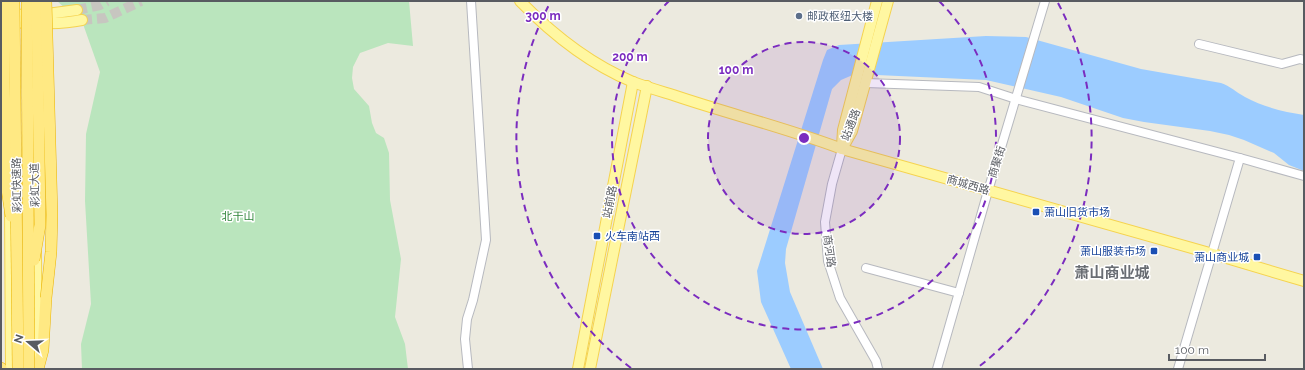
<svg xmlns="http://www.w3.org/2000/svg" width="1305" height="370" font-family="Raleway,'Noto Sans SC',sans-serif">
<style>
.green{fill:#bae5bd}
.water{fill:#9cccff}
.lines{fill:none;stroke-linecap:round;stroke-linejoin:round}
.major-tunnel{stroke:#c7c6c0;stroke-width:10;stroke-dasharray:10 5;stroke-linecap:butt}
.minor-casing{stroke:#b7b9bf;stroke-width:10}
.major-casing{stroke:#f5d34f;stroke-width:12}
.highway-casing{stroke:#ebb400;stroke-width:12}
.minor{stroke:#fff;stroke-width:8}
.major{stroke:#fff7a1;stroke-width:10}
.highway{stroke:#ffe983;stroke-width:11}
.highway-bridge-casing{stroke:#ebb400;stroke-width:12;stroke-linecap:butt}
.highway-bridge{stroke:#ffe983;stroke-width:11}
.ring{fill:none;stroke:#7b2cbf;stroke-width:2;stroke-dasharray:7 5}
.service-dot{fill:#5c6f8a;stroke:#fff;stroke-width:1.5}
.transit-dot{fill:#1a4fb4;stroke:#fff;stroke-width:1.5}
.labels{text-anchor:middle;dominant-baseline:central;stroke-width:3;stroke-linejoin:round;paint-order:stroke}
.service-label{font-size:11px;fill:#4e5e75;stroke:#fff;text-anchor:start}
.street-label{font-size:11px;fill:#585b61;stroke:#fff}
.transit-label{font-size:11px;fill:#164399;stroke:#fff;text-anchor:start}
.park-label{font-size:11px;fill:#32863c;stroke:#fff}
.district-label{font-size:15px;font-weight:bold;fill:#696d73;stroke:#fff}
.centre{fill:#7b2cbf;stroke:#fff;stroke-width:2}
.ring-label{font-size:12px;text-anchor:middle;font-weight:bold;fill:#7b2cbf;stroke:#fff;stroke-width:3;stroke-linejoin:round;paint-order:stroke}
</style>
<rect width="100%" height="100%" fill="#eceadf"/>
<polygon class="green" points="57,1 409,1 413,46 388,43 360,53 353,67 352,78 354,89 369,106 372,123 376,133 384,138 389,153 390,200 401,259 395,317 405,344 408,369 82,369 81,344 91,304 85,201 86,134 100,72 83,24"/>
<path class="water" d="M986,36L1026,37L1141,69L1221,83C1230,86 1236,92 1245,97C1263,107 1284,112 1304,115V171L1289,165L1274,153L1244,140L1229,135L1210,131L1144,122L1123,118L1061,97L986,80L855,74L841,80L832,89L786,249L785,263L790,292L823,369H791L761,302L757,271L823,60L827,50L839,45Z"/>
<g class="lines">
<g class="major-tunnel">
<polyline points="77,10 100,5 107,1"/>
<polyline points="82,20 105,18 141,1"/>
</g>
<defs>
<g id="minor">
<polyline points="1199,44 1282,64 1300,59 1304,60"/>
<polyline points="866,83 979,87 1016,99 1240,158 1304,176"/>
<polyline points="842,149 832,184 825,222 828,261 840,298 876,361 878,369"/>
<polyline points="866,268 959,293"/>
<polyline points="468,369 465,339 467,319 473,300 486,240 471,1"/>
<polyline points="937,369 988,191 1045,1"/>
<polyline points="1178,369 1240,158"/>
</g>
<g id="major">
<path d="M520,1C552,34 590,64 633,82C646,87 660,91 673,95C729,114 787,128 842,149L1213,254L1304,281"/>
<polyline points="7,15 47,14 77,10"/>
<path d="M7,22C33,23 57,25 82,20"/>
<polyline points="842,146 843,130 877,1"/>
<polyline points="842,149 852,131 888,1"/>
<polyline points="10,209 11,369"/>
<polyline points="36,253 37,365"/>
<polyline points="578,369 633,82"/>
<polyline points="590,369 647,86"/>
</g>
<g id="highway">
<polyline points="1,368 1,369"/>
<polyline points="38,369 43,350 46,298"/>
</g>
</defs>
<use href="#minor" class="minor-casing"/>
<use href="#major" class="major-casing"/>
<use href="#highway" class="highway-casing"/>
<use href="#minor" class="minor"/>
<use href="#major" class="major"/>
<use href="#highway" class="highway"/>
<defs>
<g id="highway-bridge">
<polyline points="4,1 4,81 7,189 11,216"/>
<polyline points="14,1 18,369"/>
<polyline points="27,1 29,369"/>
<polyline points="34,260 40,225 37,1"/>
<polyline points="46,298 51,252 52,215 46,1"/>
</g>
</defs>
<use href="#highway-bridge" class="highway-bridge-casing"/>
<use href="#highway-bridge" class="highway-bridge"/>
</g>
<circle cx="804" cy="138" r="96" fill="#7b2cbf" fill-opacity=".12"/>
<g class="ring">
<circle cx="804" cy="138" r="96"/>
<path d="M939 1A192 192 0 1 1 669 1"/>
<path d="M631 368A288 288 0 0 1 550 3M1058 3A288 288 0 0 1 977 368"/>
</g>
<circle class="service-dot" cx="799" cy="16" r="4"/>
<g class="transit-dot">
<rect x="1032" y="208" width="8" height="8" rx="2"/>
<rect x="593" y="232" width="8" height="8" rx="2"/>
<rect x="1150" y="247" width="8" height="8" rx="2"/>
<rect x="1253" y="253" width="8" height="8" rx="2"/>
</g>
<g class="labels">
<g class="service-label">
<text x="807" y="16">邮政枢纽大楼</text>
</g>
<g class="street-label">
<text transform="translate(851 125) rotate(-69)">站通路</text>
<text transform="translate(997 162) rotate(-73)">商聚街</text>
<text transform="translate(17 185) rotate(-91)">彩虹快速路</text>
<text transform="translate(35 185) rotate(-91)">彩虹大道</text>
<text transform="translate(968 185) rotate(16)">商城西路</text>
<text transform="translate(610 202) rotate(-79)">站前路</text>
<text transform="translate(829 251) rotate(82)">商河路</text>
</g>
<g class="transit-label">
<text x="1044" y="212">萧山旧货市场</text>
<text x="605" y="236">火车南站西</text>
<text x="1146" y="251" text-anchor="end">萧山服装市场</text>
<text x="1249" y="257" text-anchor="end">萧山商业城</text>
</g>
<g class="park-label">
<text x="238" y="216">北干山</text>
</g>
<g class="district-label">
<text x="1112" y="273">萧山商业城</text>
</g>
</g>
<circle cx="804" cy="138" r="6" class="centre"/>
<g class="ring-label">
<text x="543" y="20">300 m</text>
<text x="630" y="61">200 m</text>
<text x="736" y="74">100 m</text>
</g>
<rect width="1305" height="370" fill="none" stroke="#585b61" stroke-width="4"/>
<g transform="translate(28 342) rotate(289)" stroke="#ffffff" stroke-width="3" paint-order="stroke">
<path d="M0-3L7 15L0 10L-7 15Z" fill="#585b61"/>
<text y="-6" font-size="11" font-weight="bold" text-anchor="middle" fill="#585b61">N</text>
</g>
<path d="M1169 354v6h96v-6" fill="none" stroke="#585b61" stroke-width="2"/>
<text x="1175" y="354" font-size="12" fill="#585b61" stroke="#ffffff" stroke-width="3" paint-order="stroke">100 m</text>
</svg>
